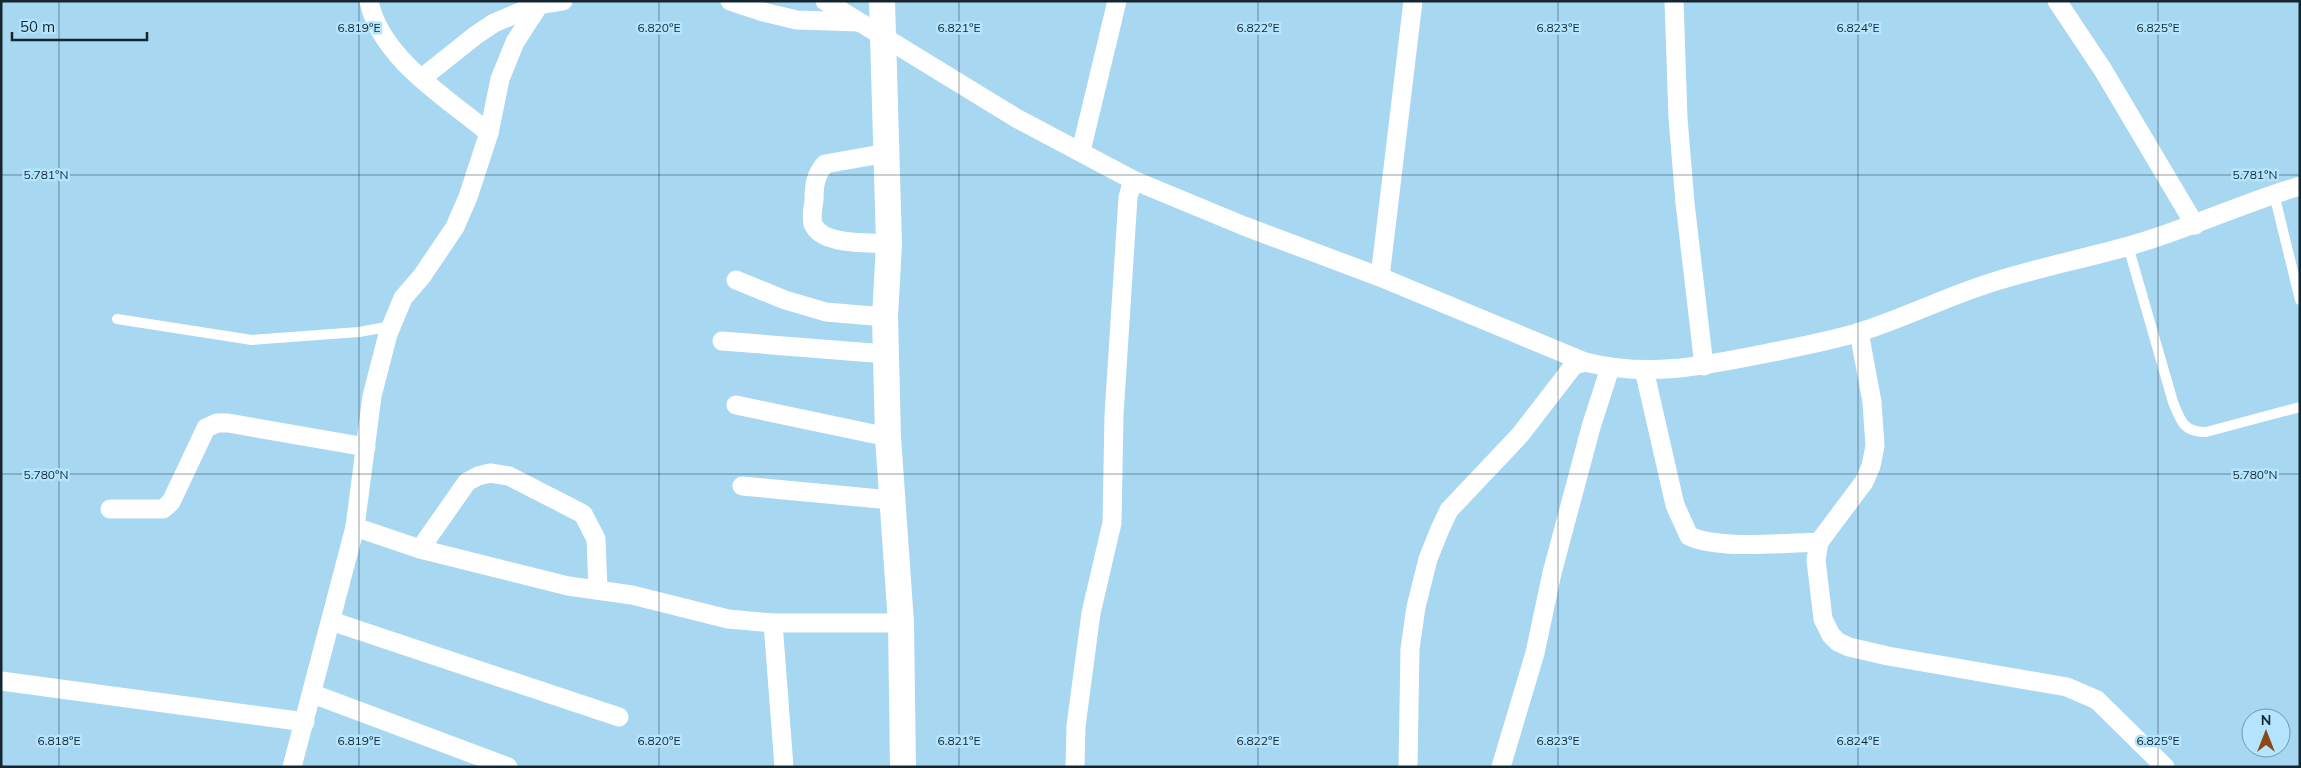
<svg xmlns="http://www.w3.org/2000/svg" width="2301" height="768" font-family="Mulish,sans-serif">
<style>
.lines{fill:none;stroke-linecap:round;stroke-linejoin:round}
.service{stroke:#fff;stroke-width:10}
.minor{stroke:#fff;stroke-width:19}
.secondary{stroke:#fff;stroke-width:26}
.ticks{fill:none;stroke:#142731;stroke-width:1;stroke-opacity:0.45}
.ticks-label{font-size:12px;text-anchor:middle;fill:#142731;stroke:#b4e4fe;stroke-width:5;stroke-linejoin:round;paint-order:stroke}
</style>
<rect width="100%" height="100%" fill="#a7d7f1"/>
<g class="lines">
<g class="service">
<polyline points="2274,194 2300,300"/>
<path d="M2128,246L2173,402C2181,421 2183,432 2206,432L2300,407"/>
<polyline points="117,319 252,340 359,332 392,326"/>
</g>
<g class="minor">
<path d="M369,1C380,58 447,98 489,133"/>
<polyline points="730,1 763,12 797,20 859,22"/>
<path d="M825,1L1016,118L1133,180L1244,226L1380,277L1585,362C1649,378 1704,366 1768,353C1798,347 1830,341 1860,332C1904,318 1946,297 1990,283C2036,268 2083,259 2129,246C2187,230 2242,203 2300,186"/>
<polyline points="1674,1 1678,118 1685,203 1704,366"/>
<polyline points="2057,1 2103,70 2195,225"/>
<polyline points="422,78 476,35 494,23 539,4"/>
<polyline points="1081,151 1117,1"/>
<path d="M887,153L825,164C815,175 814,187 814,200C813,207 811,218 813,224C822,246 869,242 889,244"/>
<polyline points="1380,277 1413,1"/>
<polyline points="736,280 785,300 826,312 885,317"/>
<polyline points="1859,332 1872,402 1875,446 1871,466 1864,482 1819,542 1816,560 1823,619 1831,635 1838,642 1849,647 1888,656 2067,687 2097,700 2165,767"/>
<polyline points="722,341 886,354"/>
<path d="M1643,371L1646,378L1675,505L1689,536C1720,550 1783,543 1819,542"/>
<polyline points="736,405 888,437"/>
<polyline points="742,486 891,500"/>
<polyline points="110,509 163,509 171,502 206,428 217,423 228,423 366,447"/>
<polyline points="355,527 420,549 568,586 632,595 728,619 773,623 901,623"/>
<polyline points="420,549 467,482 478,476 490,473 509,476 583,514 596,539 598,590"/>
<polyline points="331,621 619,717"/>
<polyline points="773,623 784,767"/>
<polyline points="1,681 305,722"/>
<polyline points="313,694 508,767"/>
<polyline points="292,767 355,527 372,396 388,334 403,298 422,276 455,227 468,197 489,133 500,79 515,42 539,5 563,1"/>
<polyline points="1075,767 1076,726 1091,613 1112,523 1114,415 1128,197 1133,180"/>
<polyline points="1408,767 1410,649 1416,607 1428,559 1440,529 1449,510 1520,435 1574,365 1585,362"/>
<polyline points="1501,767 1535,653 1552,573 1591,427 1610,368"/>
</g>
<polyline class="secondary" points="882,1 889,244 885,317 888,437 901,623 903,767"/>
</g>
<path class="ticks" d="M59,1V767M359,1V767M659,1V767M959,1V767M1258,1V767M1558,1V767M1858,1V767M2158,1V767M1,175H2300M1,474H2300"/>
<g class="ticks-label">
<text x="359" y="32">6.819°E</text>
<text x="659" y="32">6.820°E</text>
<text x="959" y="32">6.821°E</text>
<text x="1258" y="32">6.822°E</text>
<text x="1558" y="32">6.823°E</text>
<text x="1858" y="32">6.824°E</text>
<text x="2158" y="32">6.825°E</text>
<text x="46" y="179">5.781°N</text>
<text x="2255" y="179">5.781°N</text>
<text x="46" y="479">5.780°N</text>
<text x="2255" y="479">5.780°N</text>
<text x="59" y="745">6.818°E</text>
<text x="359" y="745">6.819°E</text>
<text x="659" y="745">6.820°E</text>
<text x="959" y="745">6.821°E</text>
<text x="1258" y="745">6.822°E</text>
<text x="1558" y="745">6.823°E</text>
<text x="1858" y="745">6.824°E</text>
<text x="2158" y="745">6.825°E</text>
</g>
<rect width="2301" height="768" fill="none" stroke="#142731" stroke-width="5"/>
<g transform="translate(2266 733)"><circle r="24" fill="#b4e4fe" stroke="#7498ac"/>
<path d="M0-4L9 19L0 12L-9 19Z" fill="#8b4917"/>
<text y="-8" font-size="14" font-weight="bold" text-anchor="middle" fill="#142731">N</text>
</g>
<path d="M12 32v8h135v-8" fill="none" stroke="#142731" stroke-width="2.5"/>
<text x="20" y="32" font-size="15" fill="#142731" stroke="#b4e4fe" stroke-width="4" paint-order="stroke">50 m</text>
</svg>
